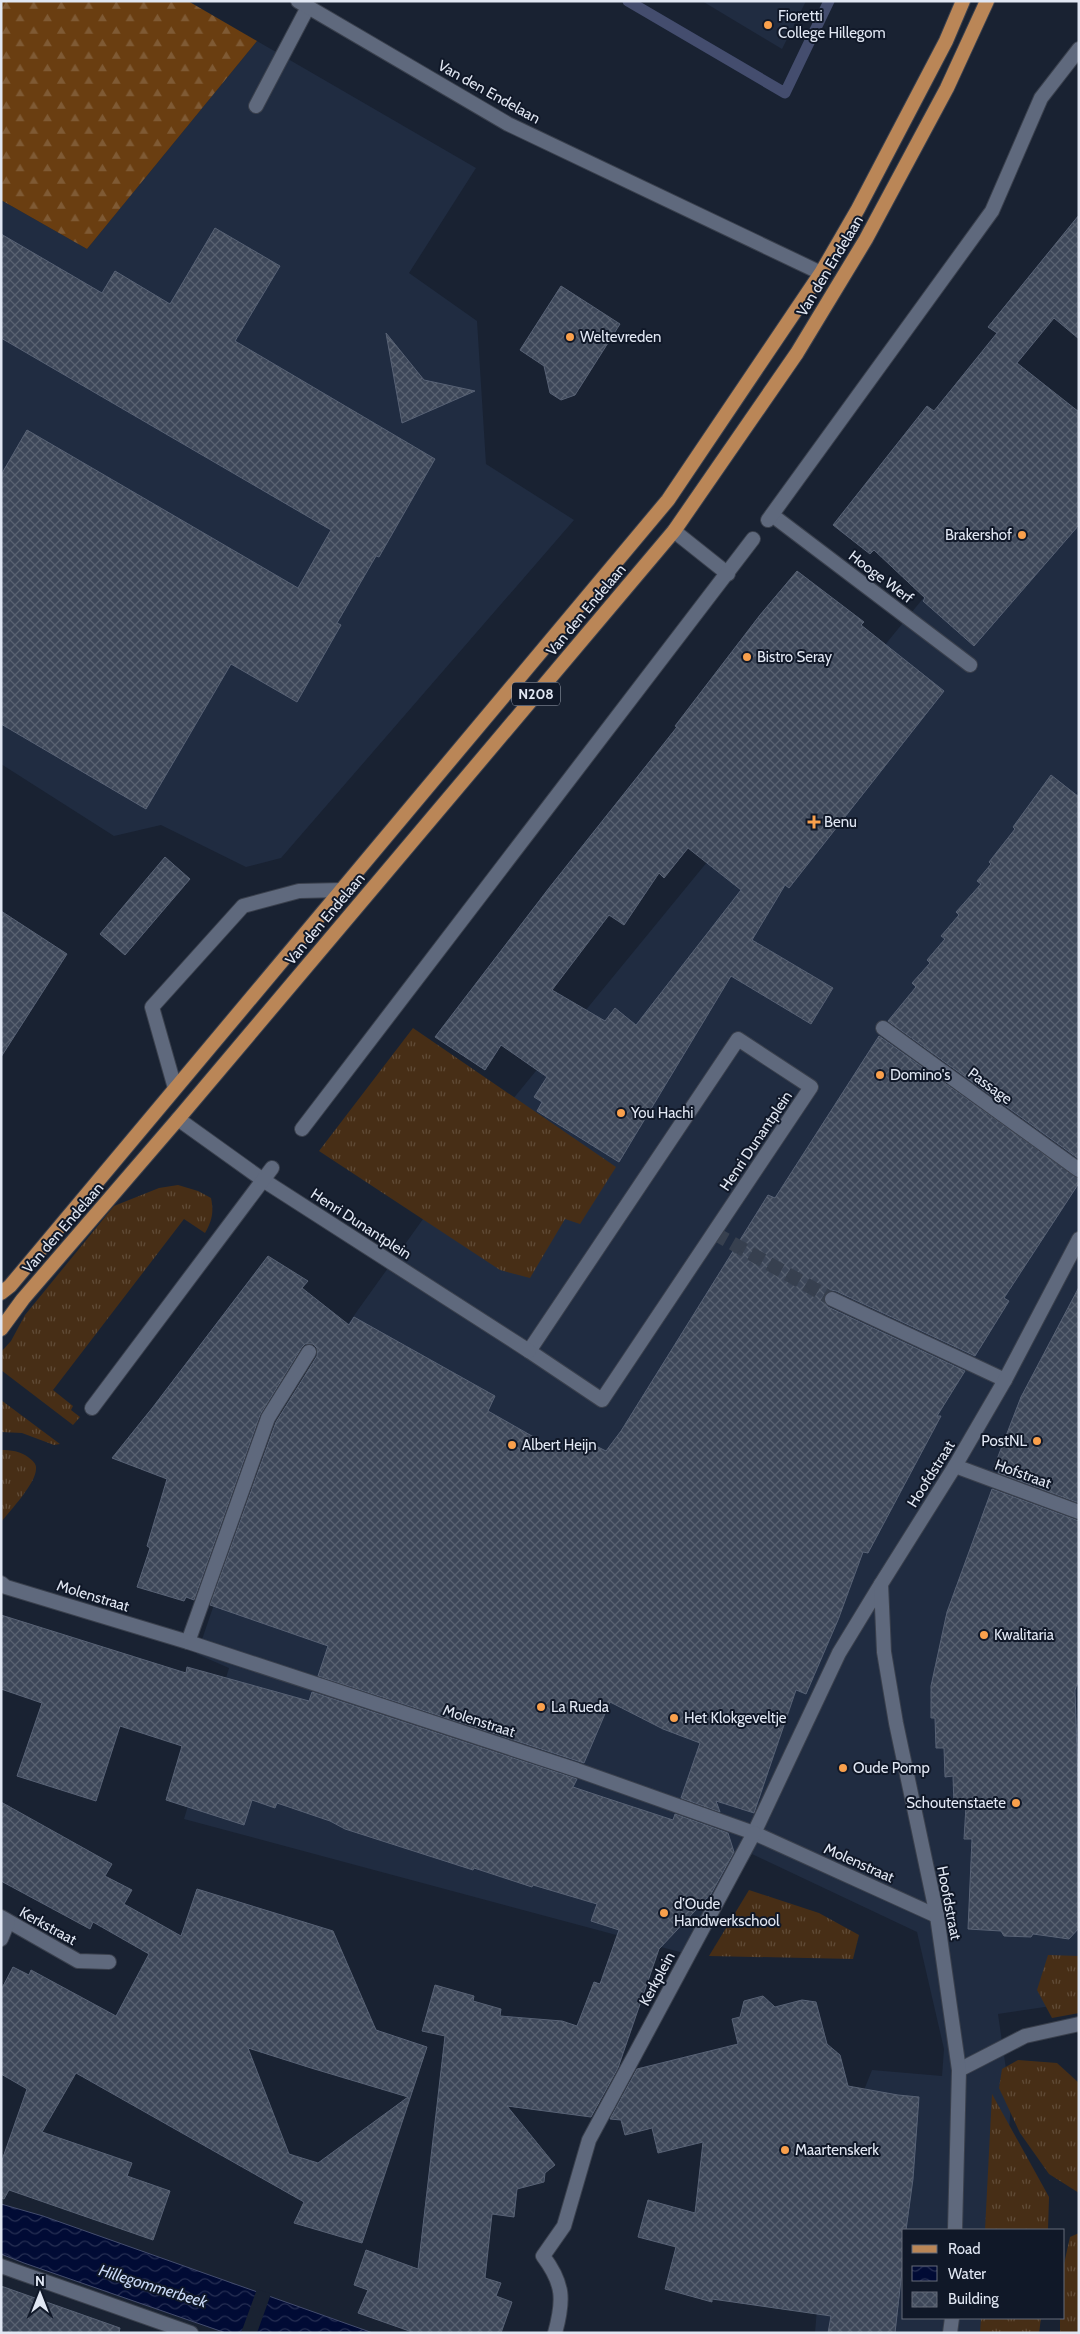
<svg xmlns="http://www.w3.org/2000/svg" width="1080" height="2334" font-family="Cabin,sans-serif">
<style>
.built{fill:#202c41}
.grass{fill:url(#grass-tufts)}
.forest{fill:url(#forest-firs)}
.water{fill:url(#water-waves);stroke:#444d6e}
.pier{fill:#192232}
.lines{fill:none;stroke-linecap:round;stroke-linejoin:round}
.stream{stroke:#444d6e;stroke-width:11}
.building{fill:url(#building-cross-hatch);stroke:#586275;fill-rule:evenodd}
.pedestrian-tunnel{stroke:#37404f;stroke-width:14;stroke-dasharray:14 7;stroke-linecap:butt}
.service-casing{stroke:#3a404d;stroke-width:16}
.pedestrian-casing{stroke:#3a404d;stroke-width:16}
.minor-casing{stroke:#3a404d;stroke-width:16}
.primary-casing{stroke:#3a404d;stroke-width:16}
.service{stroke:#5f697d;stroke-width:14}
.pedestrian{stroke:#5f697d;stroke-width:14}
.minor{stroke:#5f697d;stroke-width:14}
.primary{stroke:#ba8657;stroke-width:14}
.poi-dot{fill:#f9a04c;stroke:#101828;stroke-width:2}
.labels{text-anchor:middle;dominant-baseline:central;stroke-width:4;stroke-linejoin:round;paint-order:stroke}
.shield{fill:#101828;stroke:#a2a9b6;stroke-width:1}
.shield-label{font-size:14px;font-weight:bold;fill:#e1e7f3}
.poi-label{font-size:15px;fill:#e1e7f3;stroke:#101828;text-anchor:start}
.street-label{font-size:15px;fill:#e1e7f3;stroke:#101828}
.water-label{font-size:16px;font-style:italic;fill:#c9d9f7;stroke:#101828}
</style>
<defs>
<pattern id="grass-tufts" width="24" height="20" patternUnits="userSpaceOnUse" patternTransform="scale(1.25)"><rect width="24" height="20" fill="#472e16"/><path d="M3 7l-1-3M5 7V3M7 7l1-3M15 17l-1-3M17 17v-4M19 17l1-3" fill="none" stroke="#614c38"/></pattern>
<pattern id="forest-firs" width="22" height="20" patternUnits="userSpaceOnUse" patternTransform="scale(1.25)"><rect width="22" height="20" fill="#6a3e11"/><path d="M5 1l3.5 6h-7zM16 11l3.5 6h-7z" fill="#7f5a34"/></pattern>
<pattern id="water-waves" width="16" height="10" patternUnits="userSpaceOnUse" patternTransform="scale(1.25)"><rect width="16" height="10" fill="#010b35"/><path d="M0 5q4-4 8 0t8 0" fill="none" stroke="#262f53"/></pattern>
<pattern id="building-cross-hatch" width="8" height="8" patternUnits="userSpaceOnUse" patternTransform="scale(1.25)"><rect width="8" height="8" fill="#3d4759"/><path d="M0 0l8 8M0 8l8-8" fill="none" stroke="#596271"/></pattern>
</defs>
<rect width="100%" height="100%" fill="#192232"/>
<g class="built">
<polygon points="702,1 806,1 782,49"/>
<polygon points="257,41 476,168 409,273 477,321 486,464 574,520 281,858 246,867 161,825 114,836 1,764 1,200 87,249"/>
<polygon points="1079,408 1079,2002 998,2014 1011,2103 1002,2230 904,2230 904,2318 997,2318 996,2333 815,2333 823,2234 831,2173 872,2070 942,2076 944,2049 917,1932 752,1854 691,1955 184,1819 229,1668 197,1654 264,1459 310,1377 481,1138"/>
</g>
<g class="grass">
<polygon points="413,1028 616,1167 580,1224 565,1219 530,1278 500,1270 319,1151"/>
<path d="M178,1185L198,1191L211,1198C214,1212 212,1221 205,1233L184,1219L53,1390L73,1406L71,1410L80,1417L73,1425L1,1370V1352L11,1341L25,1315L114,1206L159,1188Z"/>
<polygon points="1,1400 60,1444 54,1445 22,1433 1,1432"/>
<path d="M1,1450C11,1450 20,1451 28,1457C32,1460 37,1464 36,1469C36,1483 10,1511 1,1522Z"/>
<polygon points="749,1890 819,1913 859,1935 853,1959 709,1956"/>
<polygon points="1048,1955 1079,1956 1079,2013 1052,2018 1037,1990"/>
<polygon points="1018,2060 1057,2063 1079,2083 1079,2193 1049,2174 1020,2133 999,2088 1002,2069"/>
<polygon points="992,2094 1049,2197 1048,2230 985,2230"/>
<polygon points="1079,2233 1079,2333 1060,2333 1060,2318 1064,2318 1064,2264 1070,2237"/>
<polygon points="981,2318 1041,2318 1039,2333 980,2333"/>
</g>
<polygon class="forest" points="1,1 188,1 257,41 87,249 1,200"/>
<polygon class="water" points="1,2204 43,2216 373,2333 226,2333 24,2263 1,2254"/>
<polygon class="pier" points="257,2289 271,2294 257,2333 241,2333"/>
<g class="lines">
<polyline class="stream" points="628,1 785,93 829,1"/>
</g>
<g class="building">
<polygon points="1079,215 1079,339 1054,318 1017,363 1079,412 1079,525 974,646 923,601 925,598 874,550 870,554 833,525 927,406 934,411 997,333 988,327"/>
<polygon points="215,228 280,266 235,341 435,459 379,557 376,556 337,623 341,625 297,702 231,664 146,809 1,724 1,475 27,430 298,588 331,530 1,338 1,234 102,293 115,271 170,304"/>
<polygon points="561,286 620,324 575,395 561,400 550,393 544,366 520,350"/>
<polygon points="386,333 424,380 475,391 402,423"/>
<path d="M797,571L864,622L861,625L944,691L789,888L785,885L752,940L833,988L811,1024L731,976L619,1162L537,1111L542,1102L534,1097L547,1077L501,1045L485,1070L435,1037L549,888L677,727L675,726L760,615ZM688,848L741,890L636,1025L615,1008L605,1021L552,990L609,915L624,925L659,873L664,878Z"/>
<polygon points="1051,775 1079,797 1079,1159 888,1021 916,987 912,983 930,963 927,960 945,939 941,936 959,915 956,912 981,884 977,881 991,864 989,862 1015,829 1013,827"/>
<polygon points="165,857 190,879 125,955 100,934"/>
<polygon points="1,911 67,954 1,1057"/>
<polygon points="879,1036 1079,1179 1079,1183 1004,1298 1009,1301 975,1356 836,1291 831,1290 824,1295 823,1300 828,1307 965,1371 937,1416 941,1416 868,1553 863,1552 838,1620 806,1694 796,1690 754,1813 716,1801 720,1812 681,1798 700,1743 663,1729 610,1702 584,1763 318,1676 328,1646 210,1605 276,1422 317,1356 317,1348 313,1344 305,1344 302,1347 260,1415 194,1600 186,1597 184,1601 137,1587 150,1548 147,1546 167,1479 112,1458 153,1407 268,1256 308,1281 302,1288 349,1325 354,1317 495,1396 488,1411 560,1452 588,1442 606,1451 621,1431 768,1195 775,1198"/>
<polygon points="1079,1287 1079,1503 998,1473 1000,1468 994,1467 1021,1397"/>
<polygon points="992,1489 1079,1521 1079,1679 1075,1690 1079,1813 1079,1928 1069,1939 1033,1934 1031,1937 1004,1936 1001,1931 968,1929 972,1839 964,1839 966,1806 954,1806 953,1776 945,1777 944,1748 936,1748 935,1718 931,1718 931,1686 947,1612"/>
<polygon points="1,1615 186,1673 187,1667 309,1701 312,1692 577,1779 573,1787 609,1799 673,1820 675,1814 728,1833 734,1852 711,1894 659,1949 618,2068 591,2117 507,2106 555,2165 545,2173 544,2182 517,2189 514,2217 492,2214 485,2278 501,2283 496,2296 512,2302 501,2333 415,2333 358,2313 368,2290 354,2285 366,2250 418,2269 445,2036 422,2031 435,1985 474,1996 473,2001 501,2009 500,2016 562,2021 577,2026 594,1982 600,1984 619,1930 591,1921 597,1904 533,1885 532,1887 474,1868 473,1870 345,1829 330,1821 277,1803 275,1808 252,1800 244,1825 166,1800 182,1746 120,1726 96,1801 17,1776 42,1703 1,1689"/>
<path d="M1,1802L112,1864L105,1876L132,1890L124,1904L181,1936L197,1889L333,1931L376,2030L427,2047L362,2243L294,2223L304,2202L76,2073L42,2132L132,2163L127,2176L170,2191L153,2240L9,2190L4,2199L1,2198V2163L27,2089L1,2074V1990L13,1967L29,1975L31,1970L116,2016L149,1954L93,1922L90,1929L1,1881ZM248,2048L311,2068L408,2097L318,2163L289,2154Z"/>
<polygon points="763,1996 775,2007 802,2000 816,2002 827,2044 840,2055 848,2086 898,2095 919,2097 913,2179 906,2230 904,2230 904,2253 895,2333 828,2333 831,2316 712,2299 712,2302 665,2289 676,2247 638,2237 648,2200 695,2213 703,2142 658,2153 652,2128 625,2135 621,2120 610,2119 637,2069 738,2044 732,2019 740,2017 744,2001"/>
<polygon points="1,2286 120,2328 119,2333 1,2333"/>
</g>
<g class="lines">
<polyline class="pedestrian-tunnel" points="714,1233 832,1299"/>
<defs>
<g id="service">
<polyline points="256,106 308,7"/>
<polygon points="738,1039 811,1087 602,1400 529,1351"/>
<polyline points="175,1088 152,1007 243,906 299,891 342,890"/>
</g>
<g id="pedestrian">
<polyline points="772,515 970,665"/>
<polyline points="883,1028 1079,1170"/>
<polyline points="188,1642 268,1418 309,1352"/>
<polyline points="754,1833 839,1653 881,1584"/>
</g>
<g id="minor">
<polyline points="298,1 508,124 821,273"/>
<polyline points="768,520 992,211 1041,98 1079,49"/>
<polyline points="674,531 728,574"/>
<polyline points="178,1119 263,1180 529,1351"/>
<polyline points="302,1129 753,539"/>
<polyline points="832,1299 1005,1380"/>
<polyline points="92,1408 272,1168"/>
<polyline points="955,1466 1079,1512"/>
<polyline points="1,1583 6,1587 188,1642 577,1770 754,1833 937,1916"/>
<polyline points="1,1917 78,1961 109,1962"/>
<polyline points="1,1939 8,1922"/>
<polyline points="959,2070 1025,2036 1079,2024"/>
<polyline points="955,2230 959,2070 937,1916 896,1723 884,1652 881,1584 955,1466 1005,1380 1079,1239"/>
<polyline points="1,2266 191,2333"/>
<path d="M555,2333C564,2300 564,2284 543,2256L564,2226L589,2140L754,1833"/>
<polyline points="950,2333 952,2318"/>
</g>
<g id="primary">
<polyline points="1,1293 10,1286 668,500 821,273 858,209 946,41 963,1"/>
<polyline points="1,1329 23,1299 178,1119 674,531 797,353 866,239 947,88 987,1"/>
</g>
</defs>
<use href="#service" class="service-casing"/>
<use href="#pedestrian" class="pedestrian-casing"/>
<use href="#minor" class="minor-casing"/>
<use href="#primary" class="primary-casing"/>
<use href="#service" class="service"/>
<use href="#pedestrian" class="pedestrian"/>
<use href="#minor" class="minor"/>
<use href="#primary" class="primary"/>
</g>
<g class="poi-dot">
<circle cx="768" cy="25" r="5"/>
<circle cx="570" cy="337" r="5"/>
<circle cx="1022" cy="535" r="5"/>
<circle cx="747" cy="657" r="5"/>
<path d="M811.5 814.5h5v5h5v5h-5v5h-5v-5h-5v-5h5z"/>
<circle cx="880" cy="1075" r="5"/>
<circle cx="621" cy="1113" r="5"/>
<circle cx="1037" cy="1441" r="5"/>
<circle cx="512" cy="1445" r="5"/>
<circle cx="984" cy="1635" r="5"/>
<circle cx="541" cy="1707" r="5"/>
<circle cx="674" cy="1718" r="5"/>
<circle cx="843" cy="1768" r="5"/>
<circle cx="1016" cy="1803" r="5"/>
<circle cx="664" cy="1913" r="5"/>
<circle cx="785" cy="2150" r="5"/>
</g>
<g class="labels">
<rect class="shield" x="512" y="682.5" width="48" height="23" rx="4"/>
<g class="shield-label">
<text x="536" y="694">N208</text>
</g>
<g class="poi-label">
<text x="778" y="16">Fioretti<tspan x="778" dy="17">College Hillegom</tspan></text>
<text x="580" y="337">Weltevreden</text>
<text x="1012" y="535" text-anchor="end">Brakershof</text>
<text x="757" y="657">Bistro Seray</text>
<text x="824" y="822">Benu</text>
<text x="890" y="1075">Domino's</text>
<text x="631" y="1113">You Hachi</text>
<text x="1027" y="1441" text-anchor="end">PostNL</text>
<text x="522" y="1445">Albert Heijn</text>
<text x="994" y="1635">Kwalitaria</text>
<text x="551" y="1707">La Rueda</text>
<text x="684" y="1718">Het Klokgeveltje</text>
<text x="853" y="1768">Oude Pomp</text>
<text x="1006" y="1803" text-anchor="end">Schoutenstaete</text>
<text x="674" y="1904">d’Oude<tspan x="674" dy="17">Handwerkschool</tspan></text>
<text x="795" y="2150">Maartenskerk</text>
</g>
<g class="street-label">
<text transform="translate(489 92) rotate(29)">Van den Endelaan</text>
<text transform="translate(830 266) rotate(-59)">Van den Endelaan</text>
<text transform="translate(881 577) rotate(37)">Hooge Werf</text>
<text transform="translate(586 610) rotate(-50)">Van den Endelaan</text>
<text transform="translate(325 919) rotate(-50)">Van den Endelaan</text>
<text transform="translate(990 1086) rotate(36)">Passage</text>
<text transform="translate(756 1141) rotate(-56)">Henri Dunantplein</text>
<text transform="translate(361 1224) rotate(33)">Henri Dunantplein</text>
<text transform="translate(63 1228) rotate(-49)">Van den Endelaan</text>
<text transform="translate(931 1474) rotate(-58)">Hoofdstraat</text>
<text transform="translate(1023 1474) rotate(20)">Hofstraat</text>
<text transform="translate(93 1596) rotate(17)">Molenstraat</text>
<text transform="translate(479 1721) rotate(18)">Molenstraat</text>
<text transform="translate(859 1863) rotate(24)">Molenstraat</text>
<text transform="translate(949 1903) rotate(79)">Hoofdstraat</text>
<text transform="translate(48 1926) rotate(29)">Kerkstraat</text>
<text transform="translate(657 1979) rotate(-62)">Kerkplein</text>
</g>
<g class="water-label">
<text transform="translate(153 2286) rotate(17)">Hillegommerbeek</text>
</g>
</g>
<rect width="1080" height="2334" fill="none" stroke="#e1e7f3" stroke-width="5"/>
<rect x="902" y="2229" width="162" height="90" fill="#101828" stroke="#646b79"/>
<rect x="912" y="2245" width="25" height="8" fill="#ba8657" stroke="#646b79"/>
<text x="948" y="2254" font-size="15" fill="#e1e7f3">Road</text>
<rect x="912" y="2266" width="25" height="15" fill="url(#water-waves)" stroke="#646b79"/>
<text x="948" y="2279" font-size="15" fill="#e1e7f3">Water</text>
<rect x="912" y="2292" width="25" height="15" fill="url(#building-cross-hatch)" stroke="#646b79"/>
<text x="948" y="2304" font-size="15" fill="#e1e7f3">Building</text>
<g transform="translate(40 2294)" stroke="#101828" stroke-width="4" paint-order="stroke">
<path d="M0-4L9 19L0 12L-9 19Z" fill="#e1e7f3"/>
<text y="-8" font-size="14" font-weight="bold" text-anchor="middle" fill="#e1e7f3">N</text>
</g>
</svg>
